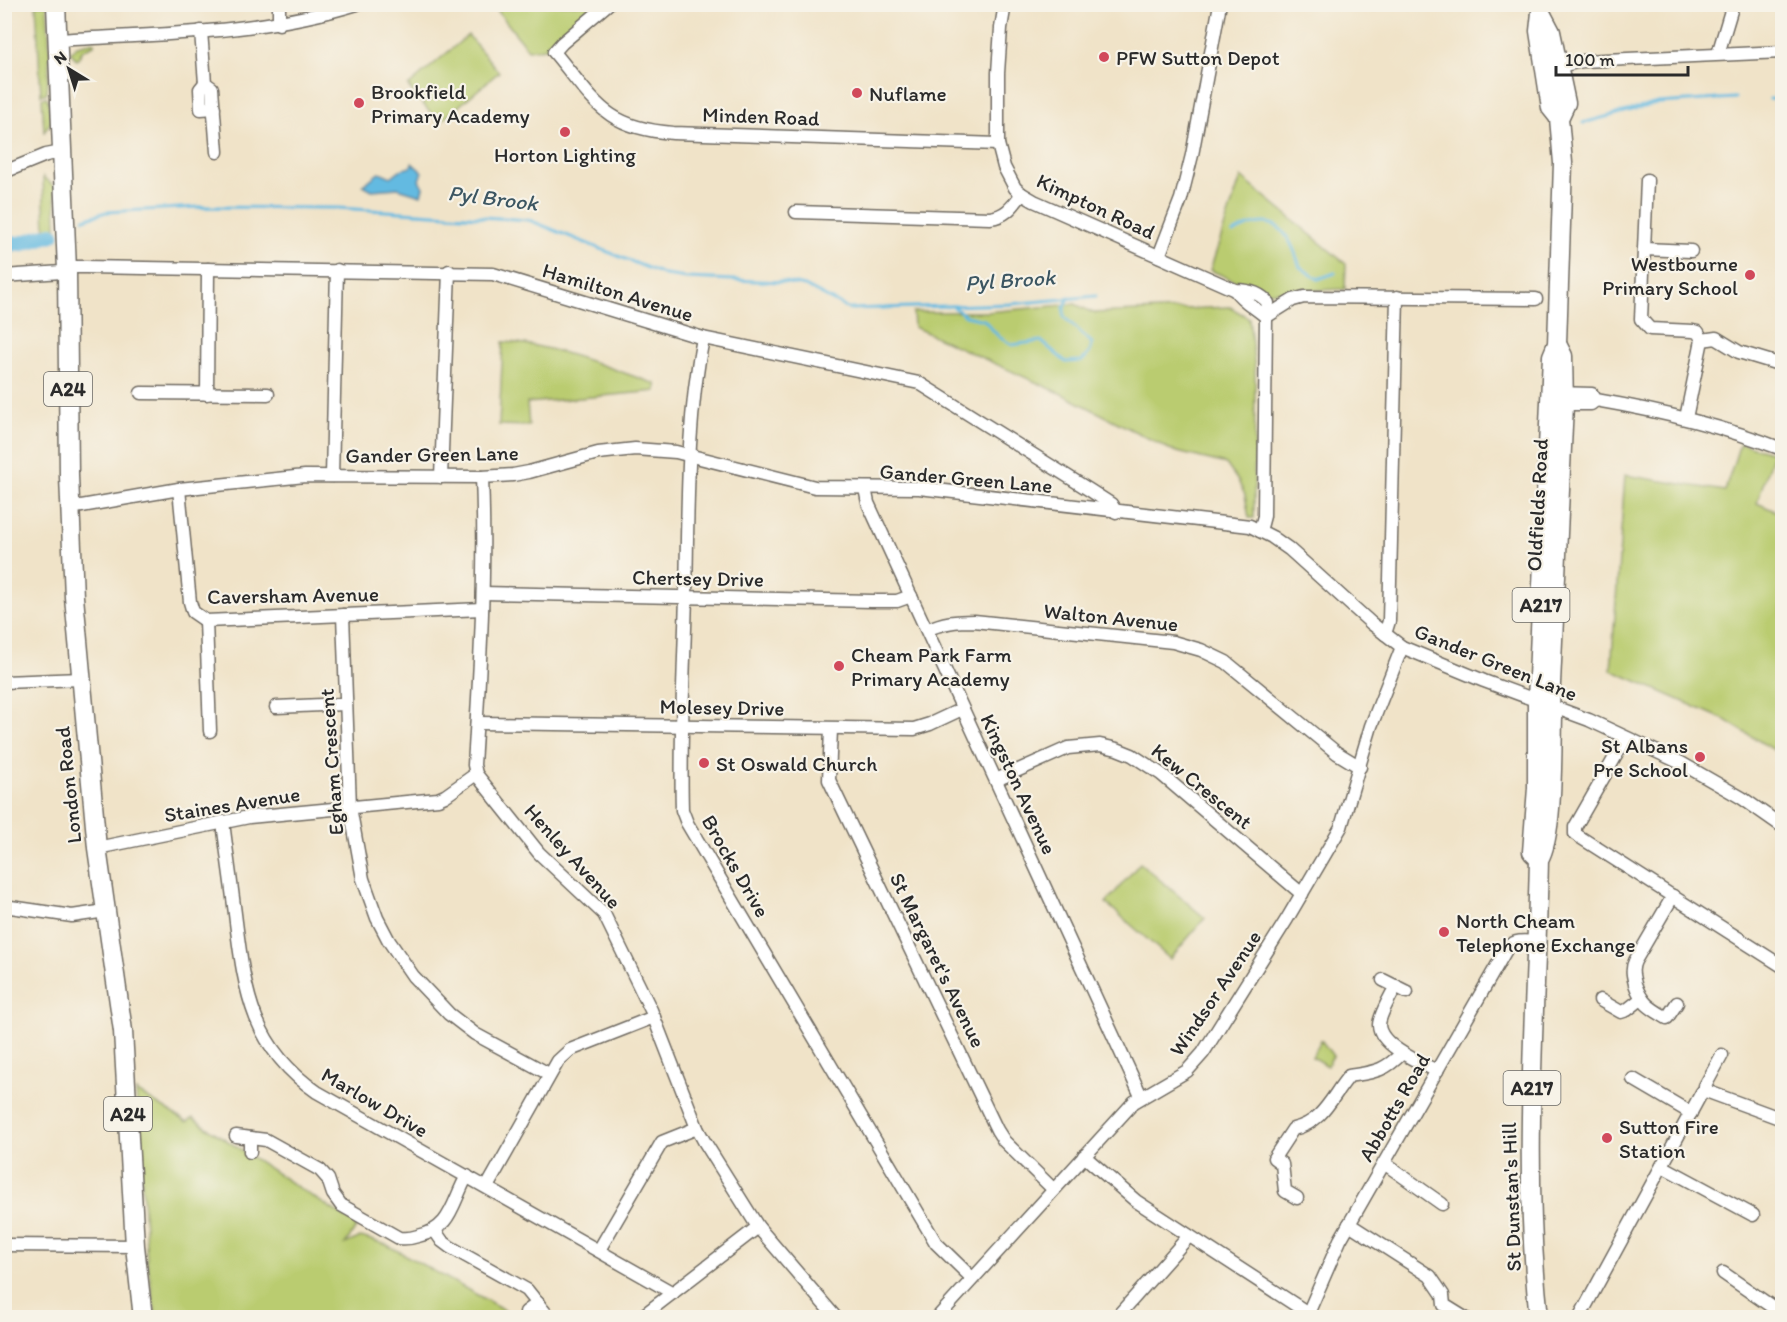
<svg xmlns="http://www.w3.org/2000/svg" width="1787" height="1322" font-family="Itim,sans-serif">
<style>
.green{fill:#bacc6f;stroke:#727c4d;stroke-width:1.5}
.water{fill:#64bae1;stroke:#487286;stroke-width:1.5}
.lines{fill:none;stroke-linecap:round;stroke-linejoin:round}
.stream{stroke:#64bae1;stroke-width:3}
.river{stroke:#64bae1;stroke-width:16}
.minor-casing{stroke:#706b62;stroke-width:15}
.highway-casing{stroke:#706b62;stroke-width:21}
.minor{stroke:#fff;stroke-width:12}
.highway{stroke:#fff;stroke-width:18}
.poi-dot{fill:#d1495b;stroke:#f7f3e8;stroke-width:2}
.labels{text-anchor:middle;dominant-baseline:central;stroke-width:4.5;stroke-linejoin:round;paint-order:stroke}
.shield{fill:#f7f3e8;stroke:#686764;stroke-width:1.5}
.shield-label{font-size:20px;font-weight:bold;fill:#2b2b2b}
.poi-label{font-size:21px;fill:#2b2b2b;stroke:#f7f3e8;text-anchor:start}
.street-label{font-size:21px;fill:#2b2b2b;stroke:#f7f3e8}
.water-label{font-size:22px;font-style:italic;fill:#3c5662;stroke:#f7f3e8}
</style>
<rect width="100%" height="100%" fill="#f7f3e8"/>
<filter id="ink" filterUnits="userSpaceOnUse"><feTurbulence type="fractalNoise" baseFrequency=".0167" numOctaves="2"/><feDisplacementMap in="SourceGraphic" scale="12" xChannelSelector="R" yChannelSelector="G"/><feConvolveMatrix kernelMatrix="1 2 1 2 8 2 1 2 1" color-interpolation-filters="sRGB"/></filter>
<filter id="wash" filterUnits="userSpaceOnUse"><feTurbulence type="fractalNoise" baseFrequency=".008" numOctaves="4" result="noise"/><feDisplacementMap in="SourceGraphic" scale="24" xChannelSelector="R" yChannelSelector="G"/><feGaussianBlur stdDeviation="1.35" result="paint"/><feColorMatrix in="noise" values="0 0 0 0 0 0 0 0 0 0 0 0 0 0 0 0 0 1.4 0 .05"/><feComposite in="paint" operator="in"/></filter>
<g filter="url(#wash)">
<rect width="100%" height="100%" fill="#f0e3c8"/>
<g class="green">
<polygon points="36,5 47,5 50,54 47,93 41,95"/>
<polygon points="507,5 604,5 555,47 528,50 497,10"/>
<polygon points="468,35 499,72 439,123 408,86"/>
<polygon points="94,42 94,45 83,50 77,60 70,52 77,46"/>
<polygon points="46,97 48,99 51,122 44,132 42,98"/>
<polygon points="43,177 55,187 56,228 45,231"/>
<polygon points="1241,177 1346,264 1345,289 1260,292 1210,270"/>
<polygon points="1075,304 1093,313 1230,307 1249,318 1255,370 1254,518 1249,518 1245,495 1238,481 1226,464 1173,451 1062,394 914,327 913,312 987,312"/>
<path d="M503,342C549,343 611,369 656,384V391L527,403L529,426L499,425Z"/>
<polygon points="1740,443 1773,453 1757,503 1782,514 1782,755 1723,719 1611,670 1625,475 1725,491"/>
<polygon points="1140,863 1205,918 1170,959 1106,903"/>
<polygon points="1321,1040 1333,1056 1327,1066 1312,1057"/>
<polygon points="136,1091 187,1122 193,1118 308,1194 358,1225 345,1244 361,1237 387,1245 499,1307 513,1317 156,1317 147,1260"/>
</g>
<polygon class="water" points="412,163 422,172 419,180 423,187 421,195 398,188 372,190 363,185 380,172 391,177 400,170 411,167"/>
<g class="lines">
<g class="stream">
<polyline points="1770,99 1782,100"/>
<polyline points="1583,123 1658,103 1735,98"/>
<polyline points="84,219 106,212 199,207 338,208 529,220 665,275 686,278 784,282 805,286 849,309 1010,304 1096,296"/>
<path d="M1233,233C1274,210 1288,228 1300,267L1318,279L1335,273"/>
<polyline points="955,308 966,316 984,320 999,337 1012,345 1041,341 1066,362 1082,361 1090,352 1092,343 1064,317 1064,308 1069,298"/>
</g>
<polyline class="river" points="4,244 20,244 52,234"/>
</g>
</g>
<g filter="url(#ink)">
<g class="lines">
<defs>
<g id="minor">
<path d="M608,4L562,43L554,52C595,101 604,128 673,133L998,144"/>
<path d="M1005,4L1001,28L998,73V144L1004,167L1015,188L1022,194L1034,201L1235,290C1247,290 1260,292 1268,303L1266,317L1264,516L1260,531"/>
<polyline points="279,24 279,4"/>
<polyline points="201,31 205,83 212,88 217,152"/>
<path d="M58,40C158,34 260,34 357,4"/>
<polyline points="1718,54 1733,4"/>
<polyline points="1560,68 1568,64 1583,61 1782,52"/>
<polyline points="205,83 200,89 201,109 214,108"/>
<polyline points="4,172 46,155 62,152"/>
<polyline points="1647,180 1641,319 1650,329 1693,331 1698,332 1702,340"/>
<path d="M796,212L990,218C1006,216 1012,207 1022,194"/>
<polyline points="1644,249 1691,251"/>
<polyline points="1159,256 1181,199 1192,155 1220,4"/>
<polyline points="4,276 62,272 72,267 85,267 493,274 703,338 919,383 1091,491 1111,504 1116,512"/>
<path d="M1235,290C1242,301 1256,308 1266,317"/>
<polyline points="1266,317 1293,300 1304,297 1536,299"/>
<path d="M703,338C686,423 688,510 686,596C684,668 680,739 682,810L687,823L936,1243L972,1278"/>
<polyline points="1702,340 1716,338 1739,352 1782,365"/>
<polyline points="141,393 268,394"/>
<path d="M1556,393L1592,394L1596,400C1660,411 1722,426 1782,449"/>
<polyline points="207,394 208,269"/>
<polyline points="1559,404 1591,404 1596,400"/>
<polyline points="1686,418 1702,340"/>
<polyline points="332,476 337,270"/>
<polyline points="441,477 449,271"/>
<path d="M482,477C486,573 480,669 474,765L476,774L539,853L604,914L651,1010L697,1128L704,1141L758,1227L836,1318"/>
<polyline points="865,488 868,503 1141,1096"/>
<polyline points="179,489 190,602 193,612 206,621 482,609"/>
<polyline points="70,508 179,489 305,476 482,477 513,475 529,472 598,453 635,449 676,452 815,487 919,488 1250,526 1272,537 1289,549 1371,623 1402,647 1484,681 1589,720 1681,763 1742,798 1782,826"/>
<polyline points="483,593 872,601 897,601 911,596"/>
<polyline points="343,615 350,807 363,879 377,918 389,941 413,976 449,1014 475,1034 549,1074"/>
<polyline points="206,621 210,731"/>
<path d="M927,630C943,622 957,621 974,621L1173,642L1201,650L1226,662L1337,753L1360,767"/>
<polyline points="1385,634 1389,621 1397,297"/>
<polyline points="4,682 81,679"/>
<polyline points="276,707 345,704"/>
<polyline points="477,723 914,729 930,724 962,709"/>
<polyline points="831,729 829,780 997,1130 1004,1141 1053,1189"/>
<polyline points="1626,738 1575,827 1575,834 1782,966"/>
<polyline points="996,780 1068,748 1100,745 1117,749 1132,755 1161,774 1302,894"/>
<path d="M223,822C227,855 232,888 236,922C245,994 253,1048 317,1092L673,1293"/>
<polyline points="97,848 249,817 438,799 445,796 476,774"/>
<path d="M1673,896L1635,961C1631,969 1633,976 1635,984C1642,1004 1650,1008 1667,1018L1677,1003"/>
<polyline points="4,906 72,916 106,911"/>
<polyline points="1383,980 1407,992"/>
<path d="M1396,986C1391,995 1379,1016 1379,1025C1380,1046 1421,1063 1437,1071"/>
<polyline points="1600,1000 1621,1012 1627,1010 1641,999"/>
<polyline points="1633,1079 1691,1113"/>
<polyline points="1706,1091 1782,1119"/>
<path d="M236,1136L266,1140L320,1170L328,1179L333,1194L341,1205L399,1238C406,1239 412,1238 418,1236C452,1229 452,1202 467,1176"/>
<polyline points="250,1152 250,1138"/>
<polyline points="1084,1156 1136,1201 1314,1317"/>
<polyline points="1384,1163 1442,1204"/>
<polyline points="1662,1166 1753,1215"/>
<polyline points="487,1187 558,1061 570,1050 654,1017"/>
<path d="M1297,1198L1285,1191L1282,1164L1274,1158L1293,1129C1324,1122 1331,1097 1349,1076C1373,1072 1384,1072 1402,1053"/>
<polyline points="1349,1224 1430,1276 1443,1295 1444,1305 1465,1318"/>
<polyline points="435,1231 442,1241 450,1247 527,1290 547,1315"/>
<polyline points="4,1245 135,1246"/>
<polyline points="599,1250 662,1142 697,1128"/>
<polyline points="1723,1273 1778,1311"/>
<polyline points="526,1312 538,1303"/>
<polyline points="640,1318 758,1227"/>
<polyline points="937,1318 1134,1102 1187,1071 1203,1053 1287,919 1341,827 1371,726 1402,647"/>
<polyline points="1116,1318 1189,1236"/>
<path d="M1306,1318L1340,1240L1507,948C1515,939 1526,941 1537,942"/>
<polyline points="1579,1318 1702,1092 1706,1091 1705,1086 1722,1055"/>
</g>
<g id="highway">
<polyline points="56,4 67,270 69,476 74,597 97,848 123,1031 135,1246 143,1318"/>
<polyline points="1541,13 1539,31 1551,108 1559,118"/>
<polyline points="1539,859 1532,852 1537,788 1537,700 1552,356 1557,344 1563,163 1559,118 1566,103 1551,32 1541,13"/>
<path d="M1539,1318C1522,1165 1536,1011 1539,859C1554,835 1552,747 1553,715L1550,705L1564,404L1563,356L1557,344"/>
</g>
</defs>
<use href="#minor" class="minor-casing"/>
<use href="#highway" class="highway-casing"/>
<use href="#minor" class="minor"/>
<use href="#highway" class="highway"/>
</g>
</g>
<g class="poi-dot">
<circle cx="1104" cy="57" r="6"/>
<circle cx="857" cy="93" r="6"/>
<circle cx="359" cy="103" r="6"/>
<circle cx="565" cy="132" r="6"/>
<circle cx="1750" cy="275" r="6"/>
<circle cx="839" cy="666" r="6"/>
<circle cx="1700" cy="757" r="6"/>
<circle cx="704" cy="763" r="6"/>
<circle cx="1444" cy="932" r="6"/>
<circle cx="1607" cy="1138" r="6"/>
</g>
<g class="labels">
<g class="shield">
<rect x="44" y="372" width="48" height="34" rx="4.5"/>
<rect x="1512.5" y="588" width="57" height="34" rx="4.5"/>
<rect x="1503.5" y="1071" width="57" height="34" rx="4.5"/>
<rect x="104" y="1097" width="48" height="34" rx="4.5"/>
</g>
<g class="shield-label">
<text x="68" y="389">A24</text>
<text x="1541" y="605">A217</text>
<text x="1532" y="1088">A217</text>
<text x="128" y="1114">A24</text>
</g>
<g class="poi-label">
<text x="1116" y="57">PFW Sutton Depot</text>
<text x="371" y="91">Brookfield<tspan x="371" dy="24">Primary Academy</tspan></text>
<text x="869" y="93">Nuflame</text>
<text x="565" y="154" text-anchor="middle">Horton Lighting</text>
<text x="1738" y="263" text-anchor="end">Westbourne<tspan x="1738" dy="24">Primary School</tspan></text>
<text x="851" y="654">Cheam Park Farm<tspan x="851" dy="24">Primary Academy</tspan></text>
<text x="1688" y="745" text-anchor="end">St Albans<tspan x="1688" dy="24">Pre School</tspan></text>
<text x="716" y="763">St Oswald Church</text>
<text x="1456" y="920">North Cheam<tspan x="1456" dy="24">Telephone Exchange</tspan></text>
<text x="1619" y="1126">Sutton Fire<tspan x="1619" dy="24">Station</tspan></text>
</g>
<g class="street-label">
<text transform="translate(761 116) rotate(2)">Minden Road</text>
<text transform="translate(1096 206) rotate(25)">Kimpton Road</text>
<text transform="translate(618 292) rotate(17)">Hamilton Avenue</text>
<text transform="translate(432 454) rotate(-1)">Gander Green Lane</text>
<text transform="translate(966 478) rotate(5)">Gander Green Lane</text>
<text transform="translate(1537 505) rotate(-87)">Oldfields Road</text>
<text transform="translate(698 578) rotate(1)">Chertsey Drive</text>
<text transform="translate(293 595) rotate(-1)">Caversham Avenue</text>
<text transform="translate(1111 617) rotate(6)">Walton Avenue</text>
<text transform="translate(1496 662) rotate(22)">Gander Green Lane</text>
<text transform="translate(722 707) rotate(1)">Molesey Drive</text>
<text transform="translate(331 762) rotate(-94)">Egham Crescent</text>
<text transform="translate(1019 784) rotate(65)">Kingston Avenue</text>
<text transform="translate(68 785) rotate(-96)">London Road</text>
<text transform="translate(1202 786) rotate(39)">Kew Crescent</text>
<text transform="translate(232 804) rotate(-9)">Staines Avenue</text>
<text transform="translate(573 856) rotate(48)">Henley Avenue</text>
<text transform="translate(736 866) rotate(60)">Brocks Drive</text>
<text transform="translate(938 960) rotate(64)">St Margaret's Avenue</text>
<text transform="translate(1215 993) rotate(-56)">Windsor Avenue</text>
<text transform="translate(375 1102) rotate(30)">Marlow Drive</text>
<text transform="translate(1394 1107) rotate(-60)">Abbotts Road</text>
<text transform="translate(1511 1197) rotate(-92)">St Dunstan's Hill</text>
</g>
<g class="water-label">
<text transform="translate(493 198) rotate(7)">Pyl Brook</text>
<text transform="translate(1010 280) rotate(-4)">Pyl Brook</text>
</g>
</g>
<rect width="1787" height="1322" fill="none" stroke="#f7f3e8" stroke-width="24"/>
<g transform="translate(69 69) rotate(322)" stroke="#f7f3e8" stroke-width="4.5" paint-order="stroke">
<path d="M0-4.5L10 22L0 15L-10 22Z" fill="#2b2b2b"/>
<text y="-9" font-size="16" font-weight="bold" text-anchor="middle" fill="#2b2b2b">N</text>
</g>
<path d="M1556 66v9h132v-9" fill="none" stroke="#2b2b2b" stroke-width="3"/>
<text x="1565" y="66" font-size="18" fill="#2b2b2b" stroke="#f7f3e8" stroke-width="4.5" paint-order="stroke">100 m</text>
</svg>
